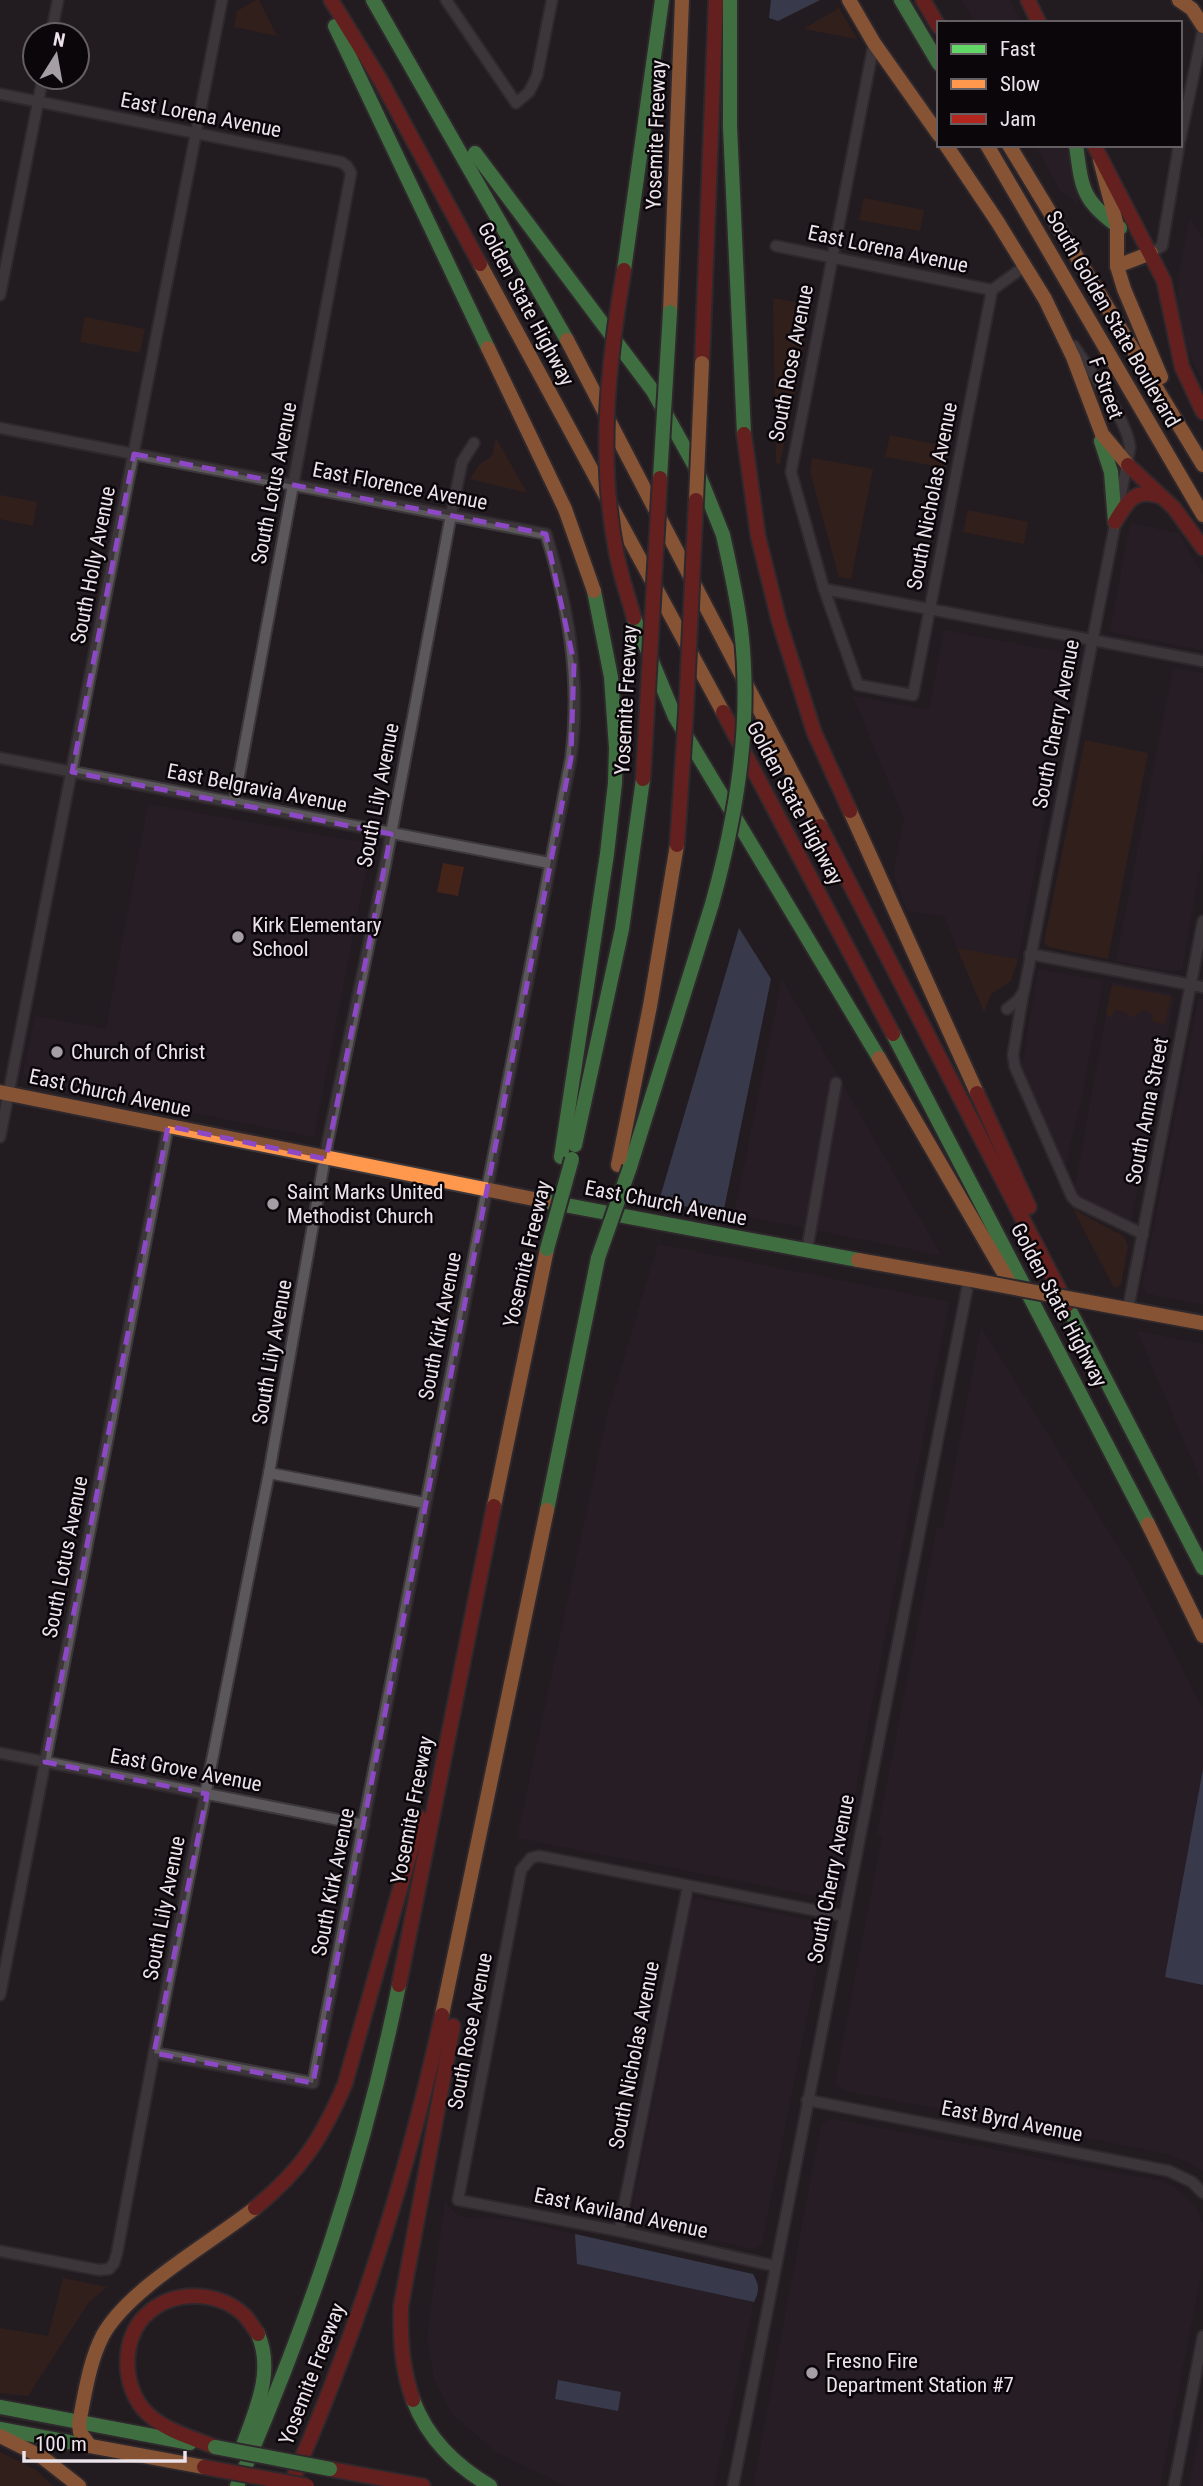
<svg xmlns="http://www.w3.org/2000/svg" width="1203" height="2486" font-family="'Roboto Condensed',sans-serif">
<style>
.built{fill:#2e1f2b}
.green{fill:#442418}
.water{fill:#525f81}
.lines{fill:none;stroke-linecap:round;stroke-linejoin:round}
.street-casing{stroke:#3c373b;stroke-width:14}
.fast-casing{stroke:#3c373b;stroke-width:18}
.slow-casing{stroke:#3c373b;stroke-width:18}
.jam-casing{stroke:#3c373b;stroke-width:18}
.street{stroke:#5b575a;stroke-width:10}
.fast{stroke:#63d668;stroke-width:14}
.slow{stroke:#ff974d;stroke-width:14}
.jam{stroke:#b3261e;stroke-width:14}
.fast-bridge-casing{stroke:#3c373b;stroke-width:18;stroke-linecap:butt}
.slow-bridge-casing{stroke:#3c373b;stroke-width:18;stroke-linecap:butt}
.jam-bridge-casing{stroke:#3c373b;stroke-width:18;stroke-linecap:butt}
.fast-bridge{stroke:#63d668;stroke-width:14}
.slow-bridge{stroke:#ff974d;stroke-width:14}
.jam-bridge{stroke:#b3261e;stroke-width:14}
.marked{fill:none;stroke:#8c48c5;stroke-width:5;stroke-dasharray:14 9;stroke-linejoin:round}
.poi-dot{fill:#a59ea4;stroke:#0b060a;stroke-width:2.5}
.labels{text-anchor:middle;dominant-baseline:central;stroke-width:5;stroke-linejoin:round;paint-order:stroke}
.street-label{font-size:21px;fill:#ece4ea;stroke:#0b060a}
.poi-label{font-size:21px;fill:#ece4ea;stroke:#0b060a;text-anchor:start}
</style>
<rect width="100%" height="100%" fill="#221c21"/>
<g class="built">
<polygon points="962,0 1010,0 1022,23 976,23"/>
<polygon points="1036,145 1066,145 1079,204 1060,191"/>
<polygon points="1190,217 1203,239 1203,382 1183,341 1177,302 1178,277"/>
<polygon points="1130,523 1179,533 1203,576 1203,650 1110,632"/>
<polygon points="944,630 1075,655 1018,959 957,948 944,916 907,911 893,875 904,819 853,696 929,710"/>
<polygon points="1173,668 1203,673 1203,851 1182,969 1174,972 1116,961"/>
<polygon points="148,804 371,844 314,1137 173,1109 163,1103 28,1079 23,1072 35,1016 106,1029"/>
<polygon points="1038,969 1103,981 1083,1092 1065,1168 1022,1066"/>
<polygon points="782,979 941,1255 734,1214"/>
<polygon points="1112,982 1170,993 1174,999 1131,1221 1080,1200 1074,1191"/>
<polygon points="1198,999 1203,999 1203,1304 1147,1294 1142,1286"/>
<polygon points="658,1244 949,1302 857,1783 837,1900 517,1838 607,1415"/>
<polygon points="981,1327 1129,1564 1203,1710 1203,2171 1188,2162 1168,2154 843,2090 835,2083 882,1836 877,1834 937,1527 943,1528"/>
<polygon points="1137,1331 1203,1344 1203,1486 1193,1462"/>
<polygon points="696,1898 821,1922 825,1927 762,2243 753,2249 634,2223 630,2218 692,1902"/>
<polygon points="833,2119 1160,2181 1174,2187 1195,2206 1203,2224 1203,2265 1160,2486 753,2486 820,2129 825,2121"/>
<polygon points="445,2200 450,2208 458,2215 469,2218 508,2219 575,2234 578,2264 754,2302 714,2486 566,2486 496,2452 452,2414 434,2378 427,2338"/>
<polygon points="1203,2415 1203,2486 1189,2486"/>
</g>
<g class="green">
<polygon points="256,0 259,0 277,36 234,27 237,11"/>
<polygon points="839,8 857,39 804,29 805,28"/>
<polygon points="864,198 924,210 920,231 859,220"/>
<polygon points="773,298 812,305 780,464 776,463"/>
<polygon points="85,317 145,329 140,353 80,342"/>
<polygon points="890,435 950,447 946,468 885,457"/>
<polygon points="496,438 527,493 470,479 479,465 492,456"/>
<polygon points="812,458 873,469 851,579 839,577 810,472"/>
<polygon points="0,495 37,502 33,526 0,519"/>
<polygon points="968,510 1028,522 1024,544 963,532"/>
<polygon points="1085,740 1148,753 1108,959 1049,947 1044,942"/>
<polygon points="443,863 464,867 458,896 437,892"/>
<polygon points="957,948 1018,959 1011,981 991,994 984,1012"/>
<polygon points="1112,985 1171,996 1165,1025 1151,1021 1153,1015 1146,1010 1135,1015 1132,1018 1126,1013 1115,1010 1112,1017 1106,1015"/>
<polygon points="1073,1209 1123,1236 1128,1246 1121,1285 1114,1288"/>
<polygon points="63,2278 107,2287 89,2302 28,2396 0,2393 0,2328 48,2336"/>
<polygon points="0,2452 36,2470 53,2486 0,2486"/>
</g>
<g class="water">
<polygon points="771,0 820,0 778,21 769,18"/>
<polygon points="739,928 771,979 723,1214 659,1201"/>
<polygon points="1203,1769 1203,1985 1165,1977"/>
<path d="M575,2234L753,2274C759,2285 760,2290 754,2302L577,2264Z"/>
<polygon points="558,2380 621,2392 618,2411 555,2399"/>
</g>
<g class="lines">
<defs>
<g id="street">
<polyline points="446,0 516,103 529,92 537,76 552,0"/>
<polyline points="51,35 58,0"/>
<polyline points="874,43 791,472 824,589 858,685 913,695 992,290 1025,266"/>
<polyline points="0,94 341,162 347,166 351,173 234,803"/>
<polyline points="1180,140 1203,30"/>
<polyline points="776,246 992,290"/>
<polyline points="1151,253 1162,246 1179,145"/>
<polyline points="0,295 43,77"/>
<path d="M0,428L546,534C569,608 581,680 571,758L313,2083L154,2053"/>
<polyline points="824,589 1203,661"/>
<polyline points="0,758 549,863"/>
<polyline points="1030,954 1203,987"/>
<polyline points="1023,994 1013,1055 1015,1067 1072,1197 1077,1202 1143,1234"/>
<path d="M1007,1009L1018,1000L1024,991L1130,448C1128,420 1090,371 1074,346"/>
<polyline points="0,1137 222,0"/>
<polyline points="807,1250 836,1083"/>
<polyline points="1128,1309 1203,921"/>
<polyline points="269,1473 425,1503"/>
<polyline points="0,1753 364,1825"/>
<polyline points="0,1995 168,1126"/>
<polyline points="807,2100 1169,2171 1192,2182 1203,2193"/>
<polyline points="619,2231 688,1886"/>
<polyline points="0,2251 99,2270 109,2269 114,2263 117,2253 154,2053 269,1473 328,1140 385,866 451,515 462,462 474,443"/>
<polyline points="775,2266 619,2231 458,2200 521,1870 531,1858 539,1856 844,1916"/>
<polyline points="733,2486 969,1279"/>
<polyline points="1174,2486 1203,2336"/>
</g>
<g id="fast">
<polyline points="373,0 567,340"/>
<polyline points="730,0 730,127 744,434"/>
<polyline points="901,0 939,64"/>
<polyline points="335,26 488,348"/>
<path d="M1076,145C1082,190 1082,200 1120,228"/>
<polyline points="475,153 653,391 697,470 723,535"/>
<polyline points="624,270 662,0"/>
<polyline points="1101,441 1111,472 1115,522"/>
<polyline points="634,618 675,717 879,1058"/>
<polyline points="893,1034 1148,1524"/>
<polyline points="575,1145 622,929 643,779"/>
<polyline points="561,1157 607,854 615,783 616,748 611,677 594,591"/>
<polyline points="630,1167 712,904"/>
<polyline points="544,1201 858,1260"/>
<polyline points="1067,1305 1203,1568"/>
<polyline points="547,1510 598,1258"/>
<path d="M413,2400C428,2439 455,2465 490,2486"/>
<polyline points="0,2407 190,2443"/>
<polyline points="0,2429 90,2446"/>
<path d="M241,2451C254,2413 275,2374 258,2334"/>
<path d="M237,2486C309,2320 363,2163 399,1985"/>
</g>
<g id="slow">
<polyline points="849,0 874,43 939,135"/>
<polyline points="1179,0 1192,9 1203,26"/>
<polyline points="946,145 997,221 1045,299 1073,357 1102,434 1128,465"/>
<polyline points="987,145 1203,515"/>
<polyline points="1009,145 1203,465"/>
<polyline points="1100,160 1117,226 1117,266"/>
<polyline points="1151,253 1117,266 1124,289 1161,377"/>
<polyline points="480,264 723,712"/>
<polyline points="670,312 682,0"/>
<polyline points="567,340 820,826"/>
<polyline points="488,348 565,509 594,591"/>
<polyline points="850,811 977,1093"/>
<polyline points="879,1058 1009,1282"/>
<polyline points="0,1092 544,1201"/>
<polyline points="618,1165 650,1006 677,845"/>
<polyline points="858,1260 972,1280"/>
<polyline points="1105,1305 1203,1323"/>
<polyline points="494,1506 547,1249"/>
<polyline points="1148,1524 1203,1636"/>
<polyline points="442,2015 547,1510"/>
<polyline points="0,2436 42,2457 79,2486"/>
<polyline points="90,2446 204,2467"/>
<path d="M90,2446L80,2432L79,2423C85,2394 89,2362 103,2335C129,2288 211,2243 255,2208"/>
</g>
<g id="jam">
<polyline points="331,0 381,81 480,264"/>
<polyline points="923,0 939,27"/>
<polyline points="1028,0 1039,23"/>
<polyline points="1094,145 1164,281 1182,367 1203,412"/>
<polyline points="702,363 716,0"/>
<polyline points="744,434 758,536 779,621 814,732 850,811"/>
<polyline points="1128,465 1174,508 1203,548"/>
<path d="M1115,522C1128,501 1135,487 1162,497"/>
<polyline points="723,712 893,1034"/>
<polyline points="820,826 1067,1305"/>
<polyline points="977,1093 1029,1207"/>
<polyline points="399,1985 494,1506"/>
<path d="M255,2208C302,2169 321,2140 345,2084L420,1818"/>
<path d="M413,2400C402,2369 400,2339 401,2306L453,2026"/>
<path d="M215,2447C193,2438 166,2431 148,2414C121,2389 120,2337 148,2313C174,2290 216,2291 242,2313C248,2318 253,2327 258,2334"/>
<polyline points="330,2469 423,2486"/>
<path d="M290,2486C357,2334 407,2178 442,2015"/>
</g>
</defs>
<use href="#street" class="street-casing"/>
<use href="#fast" class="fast-casing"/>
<use href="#slow" class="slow-casing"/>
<use href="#jam" class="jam-casing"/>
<use href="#street" class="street"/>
<use href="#fast" class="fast"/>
<use href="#slow" class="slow"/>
<use href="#jam" class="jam"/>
<defs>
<g id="fast-bridge">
<polyline points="660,478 670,312"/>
<path d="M712,904C737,814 752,723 741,629C737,598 730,566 723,535"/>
<polyline points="547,1249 572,1159"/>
<polyline points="598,1258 630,1167"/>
<polyline points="215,2447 330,2469"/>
</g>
<g id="slow-bridge">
<polyline points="696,500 702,363"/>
<polyline points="972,1280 1105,1305"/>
</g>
<g id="jam-bridge">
<path d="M624,270C608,363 598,457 616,551C620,574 628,596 634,618"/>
<polyline points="643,779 660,478"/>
<polyline points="677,845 686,713 696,500"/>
<polyline points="204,2467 307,2486"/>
</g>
</defs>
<use href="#fast-bridge" class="fast-bridge-casing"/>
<use href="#slow-bridge" class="slow-bridge-casing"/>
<use href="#jam-bridge" class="jam-bridge-casing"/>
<use href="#fast-bridge" class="fast-bridge"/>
<use href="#slow-bridge" class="slow-bridge"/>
<use href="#jam-bridge" class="jam-bridge"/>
</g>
<path d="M0 0H1203V2486H0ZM134,454L546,534L574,663L571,758L313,2083L154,2053L207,1794L45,1762L168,1126L326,1159L391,834L72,772Z" fill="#221c21" fill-opacity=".55" fill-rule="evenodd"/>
<path class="marked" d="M134,454L546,534L574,663L571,758L313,2083L154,2053L207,1794L45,1762L168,1126L326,1159L391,834L72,772Z"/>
<g class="poi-dot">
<circle cx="238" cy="937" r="7"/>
<circle cx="57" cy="1052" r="7"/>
<circle cx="273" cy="1204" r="7"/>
<circle cx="812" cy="2373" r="7"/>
</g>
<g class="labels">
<g class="street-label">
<text transform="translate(201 115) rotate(11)">East Lorena Avenue</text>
<text transform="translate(656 135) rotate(-88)">Yosemite Freeway</text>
<text transform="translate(888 249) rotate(12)">East Lorena Avenue</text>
<text transform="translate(526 304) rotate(62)">Golden State Highway</text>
<text transform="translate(1113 319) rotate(60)">South Golden State Boulevard</text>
<text transform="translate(791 363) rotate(-79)">South Rose Avenue</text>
<text transform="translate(1106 388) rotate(70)">F Street</text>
<text transform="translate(274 483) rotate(-79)">South Lotus Avenue</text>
<text transform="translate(400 486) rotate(11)">East Florence Avenue</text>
<text transform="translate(932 496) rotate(-79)">South Nicholas Avenue</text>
<text transform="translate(93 565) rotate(-79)">South Holly Avenue</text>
<text transform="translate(626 700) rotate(-87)">Yosemite Freeway</text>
<text transform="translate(1056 724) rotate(-79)">South Cherry Avenue</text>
<text transform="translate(257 788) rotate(11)">East Belgravia Avenue</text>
<text transform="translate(378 795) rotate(-79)">South Lily Avenue</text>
<text transform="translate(795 803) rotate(62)">Golden State Highway</text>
<text transform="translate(110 1093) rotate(12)">East Church Avenue</text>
<text transform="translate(1147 1111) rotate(-79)">South Anna Street</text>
<text transform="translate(666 1203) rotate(11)">East Church Avenue</text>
<text transform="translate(527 1254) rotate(-77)">Yosemite Freeway</text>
<text transform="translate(1059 1305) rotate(62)">Golden State Highway</text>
<text transform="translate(440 1326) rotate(-79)">South Kirk Avenue</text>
<text transform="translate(272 1352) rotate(-80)">South Lily Avenue</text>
<text transform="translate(65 1557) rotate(-79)">South Lotus Avenue</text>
<text transform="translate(186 1770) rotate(11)">East Grove Avenue</text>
<text transform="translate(412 1810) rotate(-79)">Yosemite Freeway</text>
<text transform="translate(831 1879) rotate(-79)">South Cherry Avenue</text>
<text transform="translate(333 1882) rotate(-79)">South Kirk Avenue</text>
<text transform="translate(164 1908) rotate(-79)">South Lily Avenue</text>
<text transform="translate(470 2031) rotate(-79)">South Rose Avenue</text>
<text transform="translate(634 2055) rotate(-79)">South Nicholas Avenue</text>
<text transform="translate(1012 2121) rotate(11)">East Byrd Avenue</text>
<text transform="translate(621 2213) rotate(12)">East Kaviland Avenue</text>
<text transform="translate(312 2374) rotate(-69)">Yosemite Freeway</text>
</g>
<g class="poi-label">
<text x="252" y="925">Kirk Elementary<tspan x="252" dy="24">School</tspan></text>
<text x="71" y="1052">Church of Christ</text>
<text x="287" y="1192">Saint Marks United<tspan x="287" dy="24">Methodist Church</tspan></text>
<text x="826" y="2361">Fresno Fire<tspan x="826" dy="24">Department Station #7</tspan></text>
</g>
</g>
<rect x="937" y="21" width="245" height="126" fill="#0b060a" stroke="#655f64" stroke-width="2"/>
<rect x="951" y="44" width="35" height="10" fill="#63d668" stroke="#655f64" stroke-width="2"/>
<text x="1000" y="56" font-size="21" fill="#ece4ea">Fast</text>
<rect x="951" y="79" width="35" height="10" fill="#ff974d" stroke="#655f64" stroke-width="2"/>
<text x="1000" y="91" font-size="21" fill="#ece4ea">Slow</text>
<rect x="951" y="114" width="35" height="10" fill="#b3261e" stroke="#655f64" stroke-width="2"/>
<text x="1000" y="126" font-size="21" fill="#ece4ea">Jam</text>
<g transform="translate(56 56) rotate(11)"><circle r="33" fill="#0b060a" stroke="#655f64" stroke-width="2"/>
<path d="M0-5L12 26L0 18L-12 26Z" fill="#a59ea4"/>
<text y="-10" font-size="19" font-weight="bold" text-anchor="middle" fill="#ece4ea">N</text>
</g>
<path d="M24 2451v10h161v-10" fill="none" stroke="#ece4ea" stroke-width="3.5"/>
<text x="35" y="2451" font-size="21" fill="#ece4ea" stroke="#0b060a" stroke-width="5" paint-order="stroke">100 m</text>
</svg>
